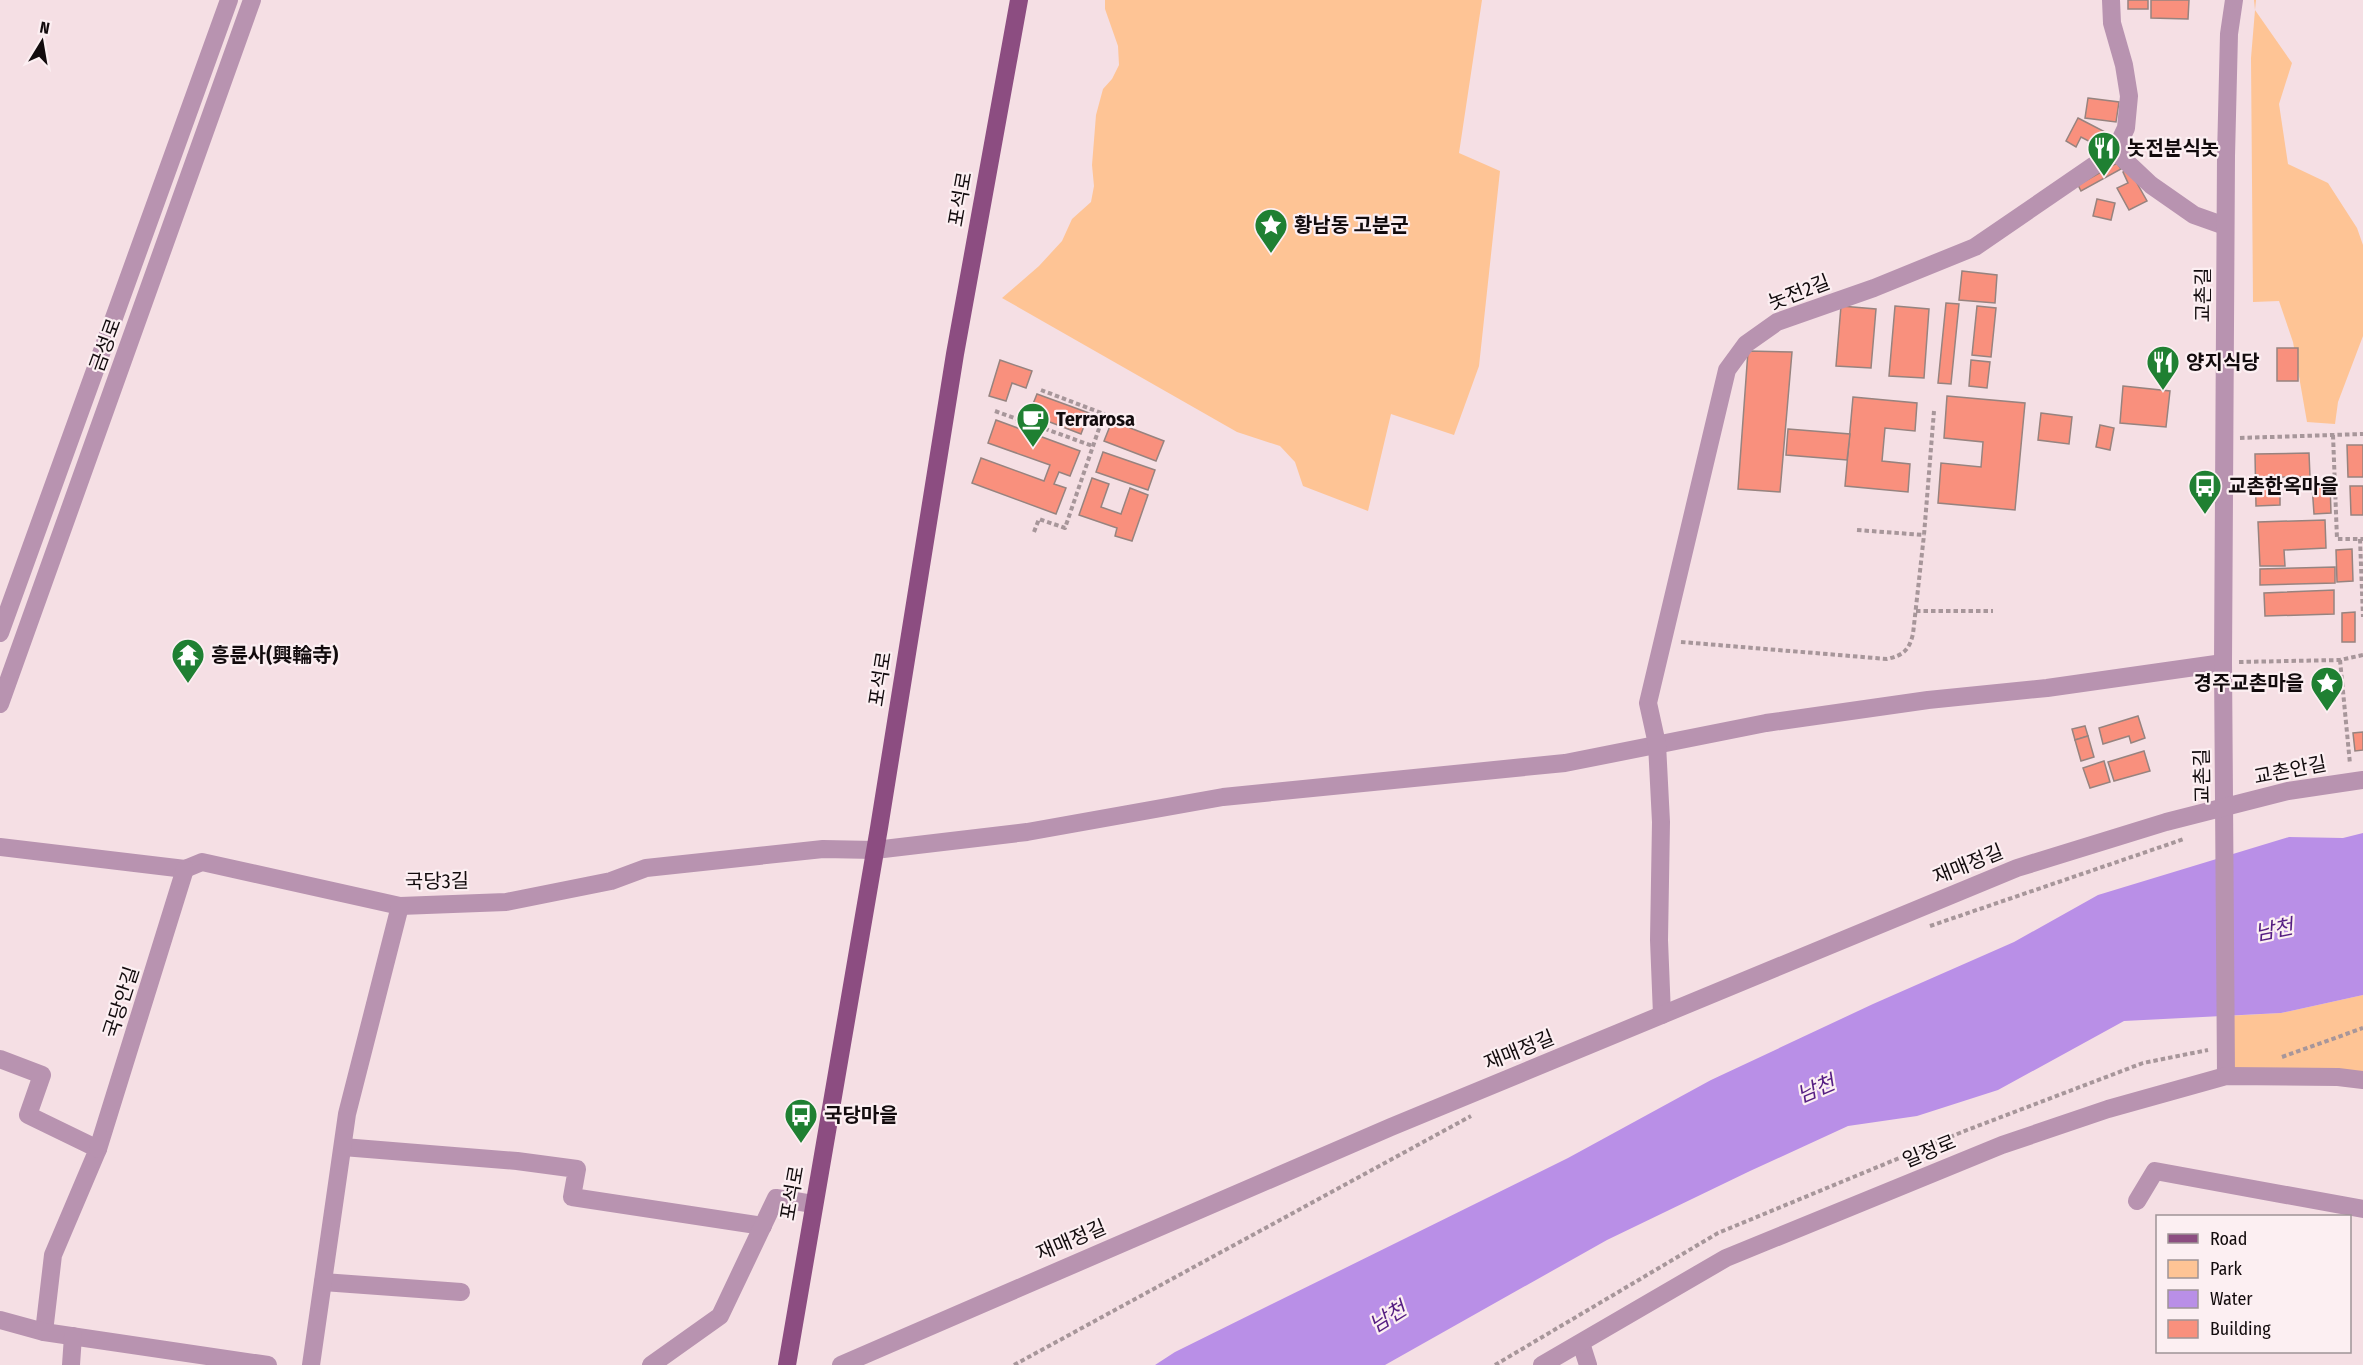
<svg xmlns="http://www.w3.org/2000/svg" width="2363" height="1365" font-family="'Fira Sans Condensed','Noto Sans KR',sans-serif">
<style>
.green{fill:#fec495}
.water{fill:#b98fe7}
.building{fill:#f9907d;stroke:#97837f;stroke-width:1.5}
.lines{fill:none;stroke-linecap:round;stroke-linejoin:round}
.path{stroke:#a7969a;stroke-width:4;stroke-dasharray:4.5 3;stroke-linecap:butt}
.minor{stroke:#b893b0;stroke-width:18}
.major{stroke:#8c4d81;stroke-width:18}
.labels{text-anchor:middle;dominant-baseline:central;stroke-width:4.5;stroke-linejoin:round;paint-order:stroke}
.poi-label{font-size:20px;font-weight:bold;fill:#120b0d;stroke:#fceff2;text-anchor:start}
.street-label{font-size:20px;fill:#120b0d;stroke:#fceff2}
.water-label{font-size:21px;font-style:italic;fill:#551d82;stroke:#fceff2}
</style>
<rect width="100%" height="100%" fill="#f5dfe4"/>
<g class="green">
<polygon points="1105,0 1482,0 1459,153 1500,171 1479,366 1454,435 1391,414 1368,511 1303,486 1295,462 1280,446 1237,432 1002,298 1039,266 1062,241 1072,219 1091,202 1094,186 1092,165 1096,115 1103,89 1112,79 1119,65 1118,46 1105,9"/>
<polygon points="2254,0 2256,0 2255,10 2292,63 2279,104 2288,164 2328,183 2357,228 2363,245 2363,336 2338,402 2335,424 2307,422 2293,342 2279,301 2253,302 2251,58 2255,10"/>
<polygon points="2363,995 2363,1080 2226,1076 2226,1016 2281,1013"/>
</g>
<polygon class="water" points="2363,833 2363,995 2281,1013 2124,1021 1998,1090 1917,1116 1848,1126 1750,1171 1607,1240 1385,1365 1155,1365 1175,1352 1568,1158 1711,1080 1873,1004 2014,942 2098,895 2289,837 2343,838"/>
<g class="building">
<rect x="2128" y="0" width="20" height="9"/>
<polygon points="2151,0 2189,0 2188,19 2151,18"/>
<polygon points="2088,98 2119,102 2116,122 2085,118"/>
<polygon points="2078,118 2109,134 2102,148 2081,137 2076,147 2066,141"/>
<polygon points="2117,163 2121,169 2081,191 2078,185"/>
<polygon points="2129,169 2147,201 2129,210 2117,188 2128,183 2123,172"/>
<polygon points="2097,199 2115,203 2111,220 2093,216"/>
<polygon points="1962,271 1997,275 1995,303 1959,300"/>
<polygon points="1946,303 1959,304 1951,384 1938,383"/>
<polygon points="1841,306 1876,309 1871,368 1836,366"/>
<polygon points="1895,306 1929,309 1924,378 1889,376"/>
<polygon points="1977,306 1996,308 1991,357 1972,355"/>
<rect x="2277" y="348" width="21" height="33"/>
<polygon points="1748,351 1792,352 1780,492 1738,489"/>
<polygon points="1000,360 1032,371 1026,388 1012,383 1006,401 989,396"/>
<polygon points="1971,360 1990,362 1987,388 1969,386"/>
<polygon points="2123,386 2170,391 2166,427 2120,423"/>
<polygon points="1037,394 1089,413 1081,434 1029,414"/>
<polygon points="1947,396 2025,403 2015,510 1938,503 1941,463 1981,467 1983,442 1944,438"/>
<polygon points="1853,397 1917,403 1915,431 1885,428 1882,461 1910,464 1908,492 1845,486"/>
<polygon points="2041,413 2072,417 2069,444 2038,440"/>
<polygon points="996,420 1080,451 1070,476 1059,472 1054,484 1066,488 1056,514 972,483 981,458 1044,481 1050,465 988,443"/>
<polygon points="1112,421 1164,441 1156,461 1104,441"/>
<polygon points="2100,425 2114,428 2110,450 2096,447"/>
<polygon points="1788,429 1850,434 1847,460 1786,455"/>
<polygon points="2347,445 2363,445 2363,477 2348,477"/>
<polygon points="1103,452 1155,470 1148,490 1096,472"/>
<polygon points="2309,453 2310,477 2280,477 2280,505 2256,506 2255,454"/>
<polygon points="1092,478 1109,484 1101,507 1121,514 1130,488 1148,495 1132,541 1115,536 1117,528 1079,515"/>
<polygon points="2330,484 2331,513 2314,514 2312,485"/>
<polygon points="2350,486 2363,486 2363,515 2351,515"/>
<polygon points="2325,520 2326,548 2284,550 2285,566 2260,566 2258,522"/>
<polygon points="2352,549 2353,581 2337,582 2336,550"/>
<polygon points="2335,567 2335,583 2260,585 2260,569"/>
<polygon points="2334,590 2334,614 2265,616 2264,593"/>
<polygon points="2355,612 2355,642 2342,642 2342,613"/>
<polygon points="2138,716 2145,738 2131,743 2129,736 2103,744 2099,728"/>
<polygon points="2085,726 2088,736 2075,740 2072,729"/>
<polygon points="2363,732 2363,750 2355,751 2353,733"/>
<polygon points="2088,736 2094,757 2081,761 2075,740"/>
<polygon points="2144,751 2150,771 2114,781 2108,762"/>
<polygon points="2104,761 2110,782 2090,788 2083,768"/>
</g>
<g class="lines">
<g class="path">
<polyline points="995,411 1093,446"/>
<polyline points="2333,435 2337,539 2363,539"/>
<polyline points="2240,438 2363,434"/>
<polyline points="1857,530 1924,535 1934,411"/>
<polyline points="1034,532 1039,519 1065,528 1104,414 1041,390"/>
<polyline points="2360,539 2363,617"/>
<polyline points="1916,611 1993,611"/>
<path d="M1681,642L1887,659C1904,655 1909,650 1913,634L1924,535"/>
<polyline points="2340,660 2350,764"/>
<polyline points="2239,662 2340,660 2363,655"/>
<polyline points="1930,926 2184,839"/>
<polyline points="2282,1057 2363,1028"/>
<polyline points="1014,1365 1471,1116"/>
<polyline points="1495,1365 1718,1233 1967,1130 2143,1063 2208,1050"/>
</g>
<g class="minor">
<polyline points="2111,0 2112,23 2124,65 2129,96 2126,128 2115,151"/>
<polyline points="0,633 229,0"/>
<polyline points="0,704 252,0"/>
<polyline points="0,847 185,869 202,862 400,906 506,902 611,881 646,868 823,849 875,850 1027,832 1223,797 1565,763 1766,723 1928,700 2047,688 2223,663"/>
<polyline points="1662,1015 1659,940 1661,822 1657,744 1648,703 1727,370 1746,344 1777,322 1874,288 1975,247 2115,151 2151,185 2194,215 2225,226"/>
<polyline points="0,1059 42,1075 28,1115 98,1149 53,1255 44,1332"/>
<polyline points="2226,1076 2223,663 2226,156 2229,34 2234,0"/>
<polyline points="343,1147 517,1161 577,1169 572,1197 763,1226"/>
<polyline points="98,1149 185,869"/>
<polyline points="2137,1201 2155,1171 2363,1209"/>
<polyline points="323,1282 461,1292"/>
<polyline points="0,1320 44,1332 268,1365"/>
<polyline points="1581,1343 1588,1365"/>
<polyline points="71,1365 73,1336"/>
<polyline points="311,1365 347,1114 400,906"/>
<polyline points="651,1365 720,1316 776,1198 813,1204"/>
<polyline points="841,1365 1391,1127 2017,868 2166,822 2288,791 2363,780"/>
<polyline points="1542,1365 1726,1258 2002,1145 2108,1109 2226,1076 2338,1077 2363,1080"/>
</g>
<polyline class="major" points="787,1365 879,828 955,354 1019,0"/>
</g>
<defs>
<symbol id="restaurant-pin" viewBox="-11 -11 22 30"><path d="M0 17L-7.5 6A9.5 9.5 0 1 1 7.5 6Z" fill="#1f8032" stroke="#fceff2"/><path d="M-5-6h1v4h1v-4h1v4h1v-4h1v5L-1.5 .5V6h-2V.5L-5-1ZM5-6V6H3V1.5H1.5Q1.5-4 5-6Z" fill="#fff"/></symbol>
<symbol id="sight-pin" viewBox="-11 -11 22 30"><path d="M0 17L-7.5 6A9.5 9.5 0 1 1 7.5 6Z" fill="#1f8032" stroke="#fceff2"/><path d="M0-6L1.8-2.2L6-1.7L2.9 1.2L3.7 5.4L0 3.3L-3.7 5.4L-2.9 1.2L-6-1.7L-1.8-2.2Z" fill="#fff"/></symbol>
<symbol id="cafe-pin" viewBox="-11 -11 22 30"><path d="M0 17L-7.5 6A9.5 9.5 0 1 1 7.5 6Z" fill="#1f8032" stroke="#fceff2"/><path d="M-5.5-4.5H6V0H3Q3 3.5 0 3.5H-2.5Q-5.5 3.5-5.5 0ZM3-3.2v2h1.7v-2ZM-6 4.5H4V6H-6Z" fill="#fff"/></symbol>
<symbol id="bus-pin" viewBox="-11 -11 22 30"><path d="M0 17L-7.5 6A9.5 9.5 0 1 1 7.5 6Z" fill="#1f8032" stroke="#fceff2"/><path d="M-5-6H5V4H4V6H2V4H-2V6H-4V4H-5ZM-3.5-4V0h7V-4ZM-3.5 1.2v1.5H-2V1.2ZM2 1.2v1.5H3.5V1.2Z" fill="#fff"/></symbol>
<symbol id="temple-pin" viewBox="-11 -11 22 30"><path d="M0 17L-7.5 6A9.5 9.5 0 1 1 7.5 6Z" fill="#1f8032" stroke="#fceff2"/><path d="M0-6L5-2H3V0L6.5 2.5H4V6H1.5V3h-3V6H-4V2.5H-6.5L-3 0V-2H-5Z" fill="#fff"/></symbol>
</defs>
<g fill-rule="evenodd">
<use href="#restaurant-pin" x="2085" y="129" width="38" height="52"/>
<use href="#sight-pin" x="1252" y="206" width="38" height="52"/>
<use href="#restaurant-pin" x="2144" y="343" width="38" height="52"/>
<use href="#cafe-pin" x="1014" y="400" width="38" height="52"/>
<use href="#bus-pin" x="2186" y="467" width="38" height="52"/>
<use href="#temple-pin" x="169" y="636" width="38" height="52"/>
<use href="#sight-pin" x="2308" y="664" width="38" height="52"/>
<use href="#bus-pin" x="782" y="1096" width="38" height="52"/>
</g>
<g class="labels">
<g class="poi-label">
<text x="2127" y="148">놋전분식놋</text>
<text x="1294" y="225">황남동 고분군</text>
<text x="2186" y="362">양지식당</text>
<text x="1056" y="419">Terrarosa</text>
<text x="2228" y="486">교촌한옥마을</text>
<text x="211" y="655">흥륜사(興輪寺)</text>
<text x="2304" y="683" text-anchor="end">경주교촌마을</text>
<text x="824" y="1115">국당마을</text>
</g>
<g class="street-label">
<text transform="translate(960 199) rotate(-80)">포석로</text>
<text transform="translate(1799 292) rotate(-21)">놋전2길</text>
<text transform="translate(2203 295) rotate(-90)">교촌길</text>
<text transform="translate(105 345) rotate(-70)">금성로</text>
<text transform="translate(880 679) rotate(-81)">포석로</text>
<text transform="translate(2290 770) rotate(-11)">교촌안길</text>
<text transform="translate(2202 776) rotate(-91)">교촌길</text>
<text transform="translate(1968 864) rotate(-22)">재매정길</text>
<text transform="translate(437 881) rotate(-1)">국당3길</text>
<text transform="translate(121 1002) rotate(-72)">국당안길</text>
<text transform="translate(1519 1050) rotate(-22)">재매정길</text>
<text transform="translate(1929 1151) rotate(-22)">일정로</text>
<text transform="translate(792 1193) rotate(-80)">포석로</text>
<text transform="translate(1071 1240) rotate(-23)">재매정길</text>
</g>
<g class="water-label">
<text transform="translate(2274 930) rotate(-11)">남천</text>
<text transform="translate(1816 1089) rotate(-23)">남천</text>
<text transform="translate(1388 1317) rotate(-32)">남천</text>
</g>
</g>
<rect x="2156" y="1215" width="195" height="138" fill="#fceff2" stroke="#9e9496" stroke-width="1.5"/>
<rect x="2168" y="1234" width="30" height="9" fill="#8c4d81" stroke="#9e9496" stroke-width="1.5"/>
<text x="2210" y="1245" font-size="18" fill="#120b0d">Road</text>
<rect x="2168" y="1260" width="30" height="18" fill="#fec495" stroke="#9e9496" stroke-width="1.5"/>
<text x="2210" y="1275" font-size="18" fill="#120b0d">Park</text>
<rect x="2168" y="1290" width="30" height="18" fill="#b98fe7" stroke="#9e9496" stroke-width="1.5"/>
<text x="2210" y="1305" font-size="18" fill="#120b0d">Water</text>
<rect x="2168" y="1320" width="30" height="18" fill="#f9907d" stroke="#9e9496" stroke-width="1.5"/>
<text x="2210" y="1335" font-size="18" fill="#120b0d">Building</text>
<g transform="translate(42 42) rotate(11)" stroke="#fceff2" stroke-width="4.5" paint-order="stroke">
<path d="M0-4.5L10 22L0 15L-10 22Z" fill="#120b0d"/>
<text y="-9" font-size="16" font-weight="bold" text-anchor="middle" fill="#120b0d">N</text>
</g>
</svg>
